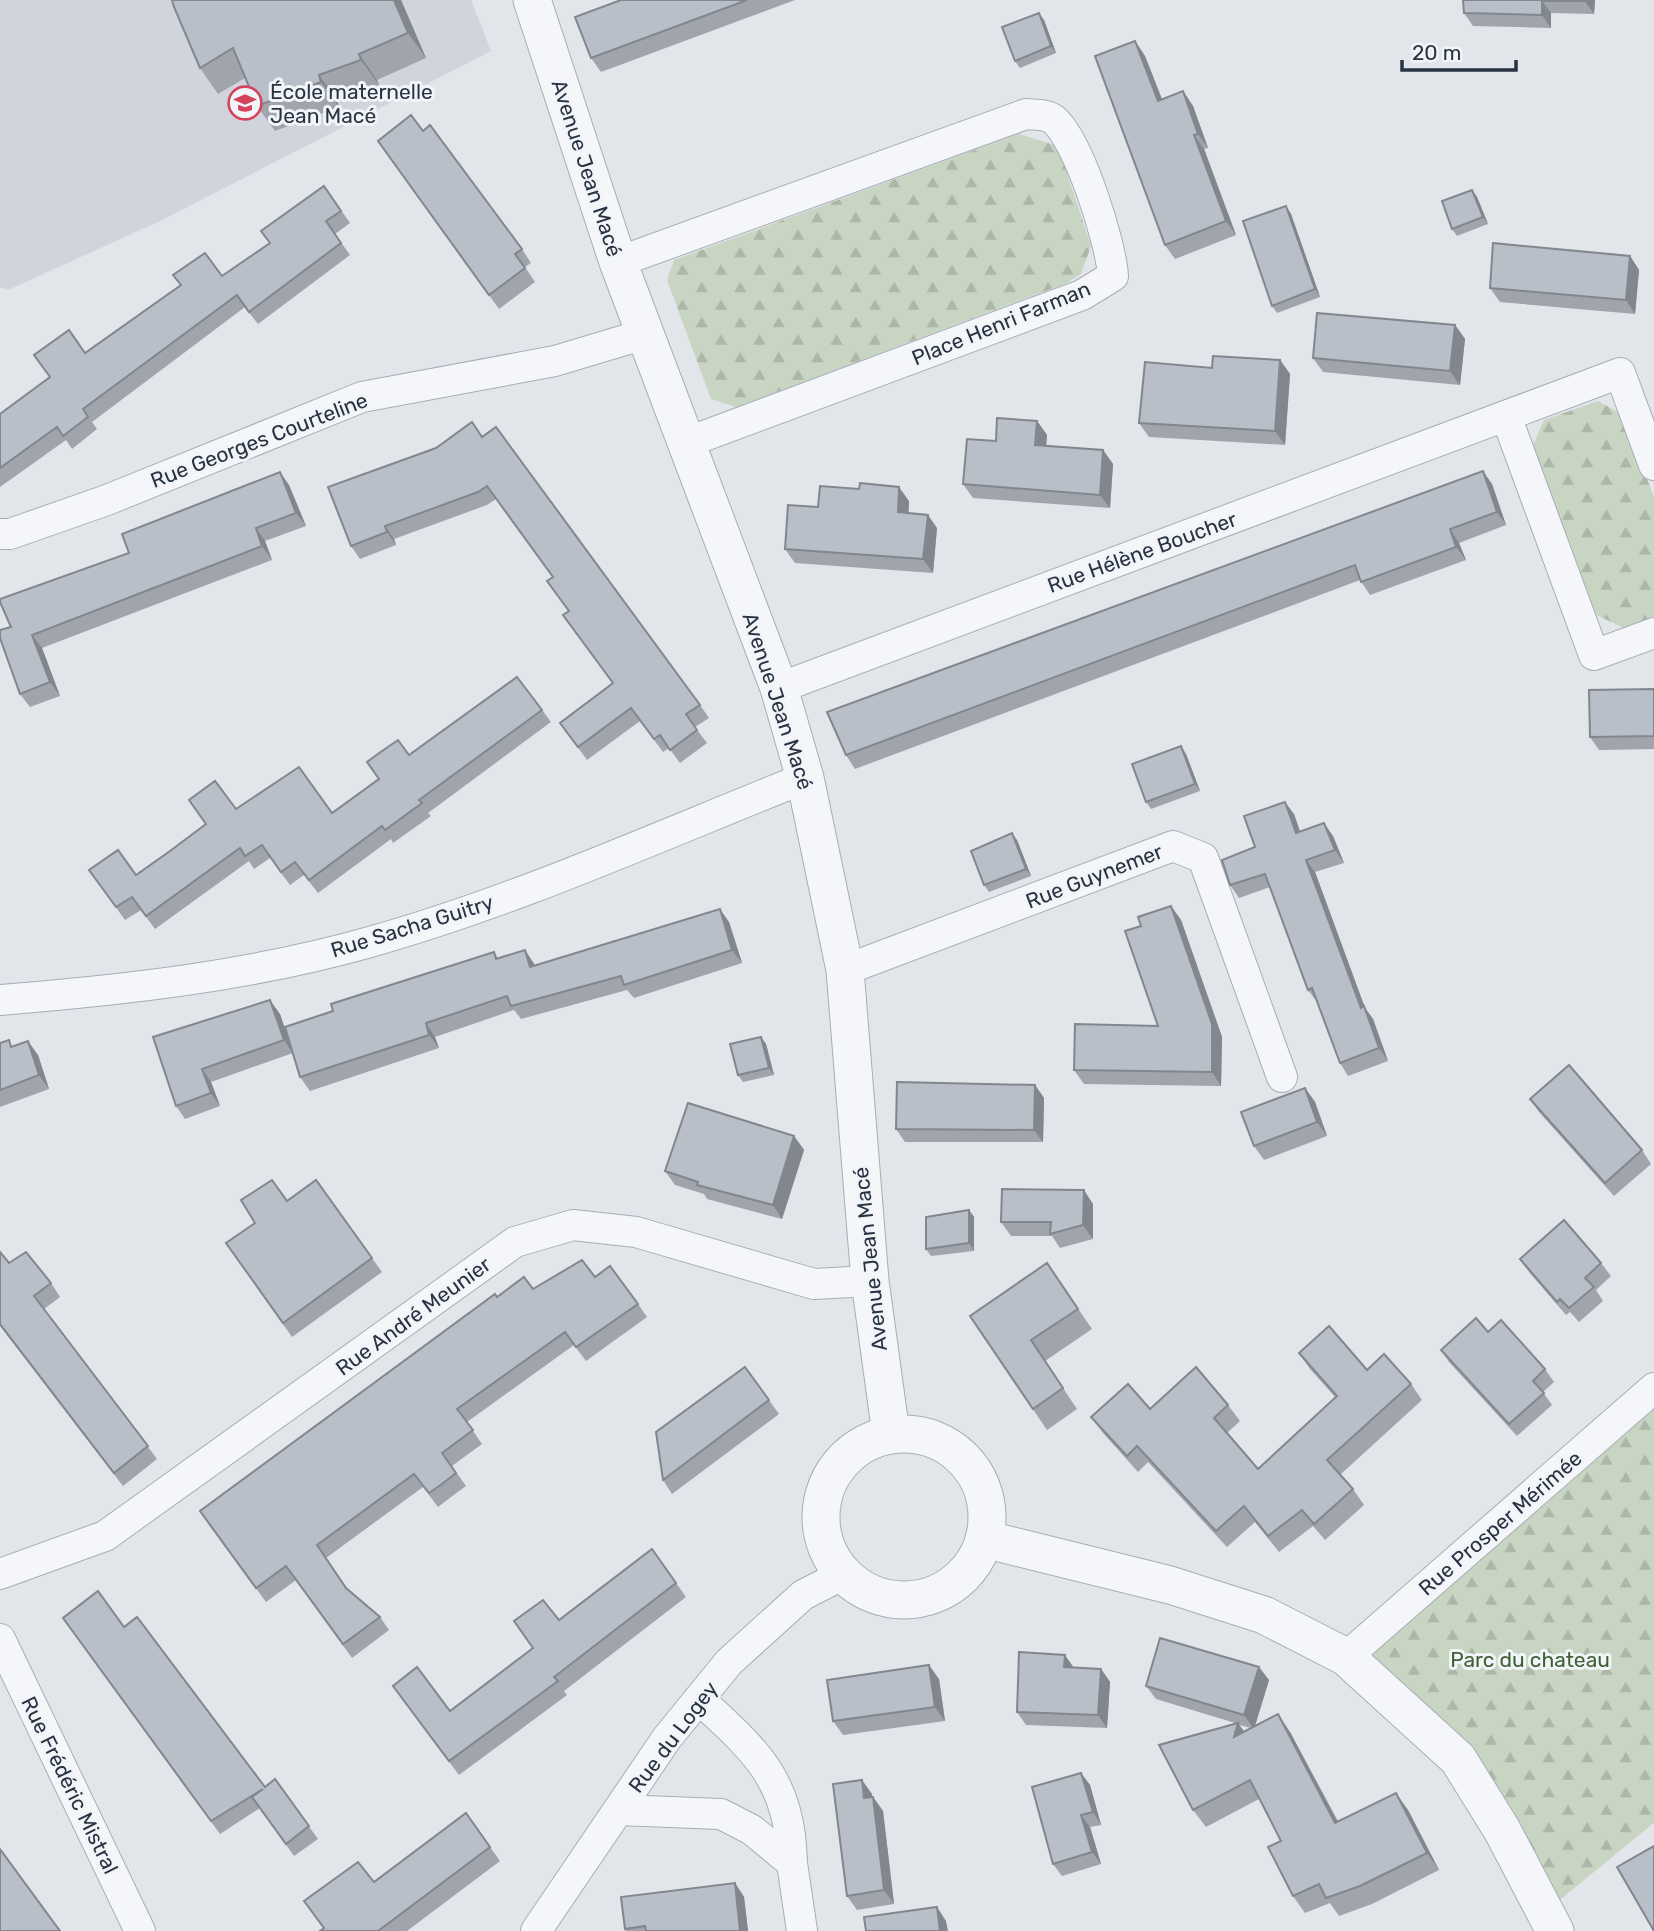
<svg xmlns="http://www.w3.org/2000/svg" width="1654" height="1931" font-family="Rubik,sans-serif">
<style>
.built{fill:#d0d5dd}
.forest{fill:url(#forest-firs)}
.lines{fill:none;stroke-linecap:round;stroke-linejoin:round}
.minor-casing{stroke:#a7adb6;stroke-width:32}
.tertiary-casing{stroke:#a7adb6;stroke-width:39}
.minor{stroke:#f5f6f9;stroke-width:30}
.tertiary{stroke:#f5f6f9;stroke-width:37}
.wall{fill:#9fa4ad;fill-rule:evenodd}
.shaded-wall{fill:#82868d}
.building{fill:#b9bfc9;stroke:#82868d;stroke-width:2}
.labels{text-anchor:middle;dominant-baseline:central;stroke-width:6;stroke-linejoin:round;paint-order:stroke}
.poi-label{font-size:21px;fill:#293344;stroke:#f2f5f8;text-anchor:start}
.street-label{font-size:21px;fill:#293344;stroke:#f2f5f8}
.park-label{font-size:21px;fill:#3e6035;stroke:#f2f5f8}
</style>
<defs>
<pattern id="forest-firs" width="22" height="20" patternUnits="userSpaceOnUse" patternTransform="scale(1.75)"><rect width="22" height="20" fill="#c8d5c3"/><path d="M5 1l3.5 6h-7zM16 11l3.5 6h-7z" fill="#acb7a9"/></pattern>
</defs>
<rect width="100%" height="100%" fill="#e2e6eb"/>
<polygon class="built" points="0,0 471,0 491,51 160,221 8,290 0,287"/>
<g class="forest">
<polygon points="1019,134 1058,146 1091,246 1081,274 1067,283 736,407 711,399 667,280 674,260"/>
<polygon points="1598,401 1623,415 1654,497 1654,616 1624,628 1594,614 1531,450 1544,420"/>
<polygon points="1654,1388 1654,1823 1545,1912 1502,1830 1346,1657"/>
</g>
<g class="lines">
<defs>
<g id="minor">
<path d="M618,262L1026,114C1034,115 1046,114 1053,119C1079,140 1111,243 1113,276L1082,295L688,442"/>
<polyline points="1506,416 1594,655 1654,633"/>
<polyline points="0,534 10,534 107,500 362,397 555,361 645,334"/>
<polyline points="779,688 1620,373 1654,465"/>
<polyline points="845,970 1173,846 1203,858 1282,1077"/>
<path d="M0,1000C124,990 250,976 370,942C519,900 661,835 805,778"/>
<polyline points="0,1574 105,1536 515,1242 573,1225 636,1232 814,1284 870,1281"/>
<polyline points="0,1639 140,1931"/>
<polyline points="1346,1657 1654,1388"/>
<path d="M699,1699C757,1752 790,1780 792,1863"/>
<polyline points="619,1810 721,1814 752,1830 792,1863 802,1931"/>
<polyline points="536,1931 667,1738 729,1662 803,1595 842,1575"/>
</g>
<g id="tertiary">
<polyline points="532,0 618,262 779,688 805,778 845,970 870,1281 891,1434"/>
<circle cx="904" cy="1517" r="83"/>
<polyline points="984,1539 1170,1585 1264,1615 1346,1657 1458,1759 1502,1830 1555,1931"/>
</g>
</defs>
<use href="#minor" class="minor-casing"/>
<use href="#tertiary" class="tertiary-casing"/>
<use href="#minor" class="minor"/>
<use href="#tertiary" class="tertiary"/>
</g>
<g class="wall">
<polygon points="172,0 401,0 426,58 377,80 379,85 337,100 339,107 275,131 257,106 245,78 218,94 200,68"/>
<polygon points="621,0 795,0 601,72 591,58"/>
<polygon points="1463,0 1595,0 1594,14 1551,13 1551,28 1473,26 1464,13"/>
<polygon points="1044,20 1056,53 1020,68 1015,61"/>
<polygon points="1135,41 1145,56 1162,99 1183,91 1193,106 1208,148 1204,149 1236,235 1175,259 1165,245"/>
<polygon points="423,131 522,249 531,263 525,267 535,282 499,309 378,141"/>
<polygon points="324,186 350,223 335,234 350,255 258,324 245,307 92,422 97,429 72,449 66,440 0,487 0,414 85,353 222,276 270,243 261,231"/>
<polygon points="1472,190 1477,197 1488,224 1457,236 1452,229"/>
<polygon points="1286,206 1291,214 1320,297 1277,313 1272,306"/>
<polygon points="1630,256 1639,270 1635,314 1500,302 1490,288"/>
<polygon points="1455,325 1465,339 1460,385 1323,372 1313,358"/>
<polygon points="1280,360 1290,374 1285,445 1149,437 1139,423"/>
<polygon points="1037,421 1047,435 1046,446 1103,450 1113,464 1110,508 973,498 963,484 996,441"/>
<polygon points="482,437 700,705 709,718 695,727 707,743 680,763 669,748 663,752 640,721 587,760 560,723 613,683 553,577 496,499 487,505 394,539 396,545 360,559 351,546"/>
<polygon points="1492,484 1506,525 1459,543 1466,560 1370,595 1360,580 855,769 846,755"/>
<polygon points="289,485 306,526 265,541 272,560 42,648 60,696 30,707 20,694 11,627 129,553"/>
<polygon points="909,501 908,513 937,528 933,573 795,563 785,549 818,507"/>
<polygon points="1654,689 1654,749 1599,750 1590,737"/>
<polygon points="542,710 551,722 428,813 431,816 393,843 391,839 318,893 304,875 290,885 270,858 254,869 249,861 155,929 141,910 125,920 89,870 136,875 236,809 332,813 409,755"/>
<polygon points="1186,754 1200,791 1151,809 1146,802"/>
<polygon points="1294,814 1300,832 1333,836 1344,863 1315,872 1365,1008 1373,1019 1388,1061 1348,1076 1340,1063 1317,1002 1308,990 1270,887 1239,898 1230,885 1255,847"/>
<polygon points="1017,840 1031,876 989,892 984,885"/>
<polygon points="1171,906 1181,920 1222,1037 1221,1086 1084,1084 1074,1070 1158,1026 1141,926"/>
<polygon points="729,922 742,963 634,998 627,990 521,1019 514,1010 435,1037 439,1048 310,1091 300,1077 333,1011 494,952 498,958 525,950 535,965"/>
<polygon points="280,1014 293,1053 211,1082 220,1106 185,1119 176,1106 153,1037"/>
<polygon points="761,1037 766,1044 774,1075 743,1082 738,1075"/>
<polygon points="0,1043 14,1046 38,1055 49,1089 0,1107"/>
<polygon points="1035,1085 1044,1098 1043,1142 905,1142 896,1129"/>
<polygon points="1305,1088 1315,1102 1327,1136 1264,1160 1254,1146"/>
<polygon points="1530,1099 1642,1150 1651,1164 1614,1196 1539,1112"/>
<polygon points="794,1136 804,1150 782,1219 707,1199 704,1194 675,1185 665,1171"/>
<polygon points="316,1180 382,1272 292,1337 226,1243"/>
<polygon points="1093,1204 1093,1239 1060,1248 1052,1236 1011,1236 1001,1222"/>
<polygon points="969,1210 974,1217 974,1251 931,1256 926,1249"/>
<polygon points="0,1252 9,1263 51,1283 60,1297 44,1309 157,1459 123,1486 0,1326"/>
<polygon points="1520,1259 1601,1263 1611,1276 1596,1290 1603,1301 1579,1322 1570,1312 1566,1315 1529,1272"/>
<polygon points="1047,1263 1092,1329 1045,1361 1077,1409 1047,1430 970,1316"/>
<polygon points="595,1277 638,1304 647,1317 586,1361 574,1345 467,1422 482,1444 452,1466 466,1486 451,1497 438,1507 423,1487 326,1558 347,1588 380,1617 389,1630 352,1658 296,1580 266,1602 209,1525 497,1297"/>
<polygon points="1488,1332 1545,1369 1554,1382 1543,1392 1552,1405 1517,1436 1449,1362 1441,1350"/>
<polygon points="1299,1353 1367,1370 1411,1384 1422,1400 1340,1475 1353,1489 1364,1505 1325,1540 1313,1526 1279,1552 1255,1522 1227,1547 1148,1462 1138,1472 1103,1433 1091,1417 1150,1409 1228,1405 1240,1421 1227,1433 1258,1469 1336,1398 1310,1369"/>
<polygon points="745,1367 779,1414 672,1494 663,1480"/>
<polygon points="652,1549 686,1597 564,1691 567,1695 459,1775 393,1686 450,1711 533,1648 559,1620"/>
<polygon points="63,1618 124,1627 265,1787 275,1779 318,1839 294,1856 260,1808 220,1834"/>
<polygon points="1074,1668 1101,1669 1110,1682 1107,1728 1026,1725 1017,1712"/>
<polygon points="939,1679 945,1721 843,1735 833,1721"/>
<path d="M1269,1680L1255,1726L1290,1732L1338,1821L1408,1810L1439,1870L1372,1904L1339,1916L1330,1903L1305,1913L1293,1896L1281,1841L1259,1799L1206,1827L1193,1810L1235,1723L1156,1699L1146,1686ZM1239,1725L1251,1728L1244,1731Z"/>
<polygon points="1081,1773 1090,1785 1101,1825 1090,1827 1101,1864 1062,1876 1053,1864"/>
<polygon points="872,1794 872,1797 873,1797 883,1811 894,1904 857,1910 847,1896"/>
<polygon points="466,1813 500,1861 407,1931 320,1931 323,1928 304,1901 374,1882"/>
<polygon points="735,1883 744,1897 748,1931 626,1931 625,1929"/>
</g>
<g class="shaded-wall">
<polygon points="394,0 401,0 426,58 408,33"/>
<polygon points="1586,0 1595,0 1594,14 1585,1"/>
<polygon points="1542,1 1551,13 1551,28 1542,15"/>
<polygon points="1039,13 1044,20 1056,53 1051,46"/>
<polygon points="1135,41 1145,56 1168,115 1158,101"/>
<polygon points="359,54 377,80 379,85 361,60"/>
<polygon points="319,75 337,100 339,107 321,82"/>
<polygon points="1183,91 1193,106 1208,148 1198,134"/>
<polygon points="1194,135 1204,149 1236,235 1226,221"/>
<polygon points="1472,190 1477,197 1488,224 1483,217"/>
<polygon points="1286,206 1291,214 1320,297 1315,289"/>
<polygon points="1630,256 1639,270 1635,314 1626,300"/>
<polygon points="1455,325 1465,339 1460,385 1450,371"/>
<polygon points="1280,360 1290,374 1285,445 1275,431"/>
<polygon points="1037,421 1047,435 1045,459 1035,445"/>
<polygon points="1103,450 1113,464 1110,508 1100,495"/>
<polygon points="1483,471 1492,484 1506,525 1497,512"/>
<polygon points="280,472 289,485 306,526 296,513"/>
<polygon points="899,487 909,501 908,526 898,512"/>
<polygon points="928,515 937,528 933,573 923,559"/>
<polygon points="385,526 394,539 396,545 387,532"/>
<polygon points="256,528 265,541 272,560 262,546"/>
<polygon points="1450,529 1459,543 1466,560 1456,547"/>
<polygon points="32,635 42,648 60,696 50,682"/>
<polygon points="1181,746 1186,754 1200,791 1195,784"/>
<polygon points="1285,802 1294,814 1305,846 1296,833"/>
<polygon points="1324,823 1333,836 1344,863 1335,850"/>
<polygon points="1012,833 1017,840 1031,876 1026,869"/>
<polygon points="1306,860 1315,872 1365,1008 1373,1019 1388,1061 1379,1048 1361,1008"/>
<polygon points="1171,906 1181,920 1222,1037 1221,1086 1212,1072"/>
<polygon points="720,909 729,922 742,963 732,950"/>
<polygon points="525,950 534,964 539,980 530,967"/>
<polygon points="270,1000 280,1014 293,1053 284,1040"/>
<polygon points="426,1023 435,1037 439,1048 429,1035"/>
<polygon points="761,1037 766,1044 774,1075 769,1068"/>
<polygon points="28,1041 38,1055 49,1089 39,1075"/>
<polygon points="202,1069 211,1082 220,1106 211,1093"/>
<polygon points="1035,1085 1044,1098 1043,1142 1034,1130"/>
<polygon points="1305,1088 1315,1102 1327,1136 1317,1122"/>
<polygon points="794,1136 804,1150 782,1219 773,1205"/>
<polygon points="1084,1190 1093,1204 1093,1239 1083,1225"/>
<polygon points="969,1210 974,1217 974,1251 969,1243"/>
<polygon points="1065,1655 1074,1668 1064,1667"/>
<polygon points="929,1665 939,1679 945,1721 935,1707"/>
<polygon points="1259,1667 1269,1680 1254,1729 1244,1715"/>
<polygon points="1101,1669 1110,1682 1107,1728 1098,1715"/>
<polygon points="1278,1714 1290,1732 1347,1840 1335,1823"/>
<polygon points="1238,1723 1250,1740 1234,1737"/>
<polygon points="1081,1773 1090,1785 1101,1825 1093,1812"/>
<polygon points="862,1780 872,1794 874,1812 864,1798"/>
<polygon points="1396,1793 1408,1810 1439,1870 1427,1853"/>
<polygon points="873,1797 883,1811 894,1904 884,1890"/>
<polygon points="1081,1815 1090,1827 1101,1864 1092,1852"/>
<polygon points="735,1883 744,1897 748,1931 740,1931"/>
<polygon points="937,1907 946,1921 948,1931 940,1931"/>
</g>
<g class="building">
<polygon points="172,0 394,0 408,33 359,54 361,60 319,75 321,82 257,106 233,48 200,68 174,7"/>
<polygon points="621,0 747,0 591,58 575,17"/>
<polygon points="1463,0 1586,0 1585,1 1542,1 1542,15 1464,13"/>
<polygon points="1039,13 1051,46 1015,61 1002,27"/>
<polygon points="1135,41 1158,101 1183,91 1198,134 1194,135 1226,221 1165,245 1095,56"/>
<polygon points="411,115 423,131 430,125 522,249 515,254 525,268 489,295 378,141"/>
<polygon points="324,186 341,211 326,221 341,243 249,312 237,295 83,409 88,417 63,436 57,427 0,468 0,414 50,377 34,355 69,330 85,353 181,285 173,275 205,253 222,276 270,243 261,231"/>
<polygon points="1472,190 1483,217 1452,229 1442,201"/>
<polygon points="1286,206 1315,289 1272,306 1243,221"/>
<polygon points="1493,243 1630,256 1626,300 1490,288"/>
<polygon points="1317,313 1455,325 1450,371 1313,358"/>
<polygon points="1213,356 1280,360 1275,431 1139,423 1145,362 1212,368"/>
<polygon points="997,418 1037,421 1035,445 1103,450 1100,495 963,484 967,439 996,441"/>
<polygon points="472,422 482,437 496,427 700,705 686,714 697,730 670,750 660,735 654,739 631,708 578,747 560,723 613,683 563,615 569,611 547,581 553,577 487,486 478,492 385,526 387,532 351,546 328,487 436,448"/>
<polygon points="1483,471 1497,512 1450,529 1456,547 1361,582 1355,565 846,755 827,712"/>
<polygon points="280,472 296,513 256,528 262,546 32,635 50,682 20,694 0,638 0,630 11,627 0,602 0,599 129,553 122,534"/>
<polygon points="860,483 899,487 898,512 928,515 923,559 785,549 788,505 818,507 820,486 859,489"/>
<polygon points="517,677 542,710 419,800 422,803 385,830 382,826 309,880 295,862 281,872 262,845 245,856 240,848 146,916 132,897 116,907 89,870 118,850 136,875 170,851 206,824 189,800 215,781 236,809 299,767 332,813 379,779 367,762 382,751 398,740 409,755"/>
<polygon points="1654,689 1654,736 1590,737 1589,690"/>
<polygon points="1181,746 1195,784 1146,802 1132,764"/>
<polygon points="1285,802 1296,833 1324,823 1335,850 1306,860 1361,1008 1364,1006 1379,1048 1340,1063 1312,988 1308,990 1265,874 1230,885 1222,860 1255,847 1244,816"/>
<polygon points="1012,833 1026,869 984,885 971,851"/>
<polygon points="1171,906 1212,1024 1212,1072 1074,1070 1075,1024 1158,1026 1125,931 1141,926 1138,917"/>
<polygon points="720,909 732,950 624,985 621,976 511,1006 507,996 426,1023 429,1035 300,1077 285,1027 333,1011 331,1004 494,952 496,959 525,950 530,967"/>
<polygon points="270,1000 284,1040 202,1069 211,1093 176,1106 153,1037"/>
<polygon points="761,1037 769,1068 738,1075 730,1044"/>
<polygon points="9,1040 11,1047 28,1041 39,1075 0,1090 0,1043"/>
<polygon points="1569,1065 1642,1150 1605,1183 1530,1099"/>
<polygon points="897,1082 1035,1085 1034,1130 896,1129"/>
<polygon points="1305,1088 1317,1122 1254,1146 1241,1112"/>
<polygon points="688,1103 794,1136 773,1205 697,1185 698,1182 665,1171"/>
<polygon points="272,1180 287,1201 316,1180 372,1258 283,1323 226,1243 255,1223 241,1200"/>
<polygon points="1002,1189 1084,1190 1083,1225 1050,1234 1051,1222 1001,1222"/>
<polygon points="969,1210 969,1243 926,1249 926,1217"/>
<polygon points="1564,1220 1601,1263 1585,1278 1594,1287 1569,1308 1560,1299 1557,1302 1520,1259"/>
<polygon points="0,1252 9,1263 26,1252 51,1283 34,1296 148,1446 114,1473 0,1324"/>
<polygon points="582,1260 595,1277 610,1266 638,1304 576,1347 565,1332 457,1409 473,1430 442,1453 456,1473 442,1484 429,1493 414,1474 317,1545 346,1588 380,1617 343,1644 286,1566 256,1588 200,1511 495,1294 497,1297 524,1277 533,1289"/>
<polygon points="1047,1263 1078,1309 1031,1340 1063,1388 1033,1409 970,1316"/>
<polygon points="1476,1318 1488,1332 1501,1320 1545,1369 1533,1381 1544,1393 1509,1424 1441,1350"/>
<polygon points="1329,1326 1367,1370 1384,1354 1411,1384 1327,1460 1353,1489 1314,1524 1302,1510 1268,1536 1244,1506 1216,1531 1137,1446 1127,1456 1091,1417 1128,1384 1150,1409 1196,1367 1228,1405 1214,1418 1258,1469 1337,1396 1299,1353"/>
<polygon points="745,1367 769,1400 663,1480 656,1432"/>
<polygon points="652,1549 676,1583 554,1677 558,1681 449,1761 393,1686 417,1667 450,1711 533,1648 514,1621 543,1600 559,1620"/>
<polygon points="98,1591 124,1627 137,1617 265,1787 275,1779 309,1826 286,1844 252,1797 263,1789 211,1821 63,1618"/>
<polygon points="1160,1638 1259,1667 1244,1715 1146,1686"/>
<polygon points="1019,1652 1065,1655 1064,1667 1101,1669 1098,1715 1017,1712"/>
<polygon points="929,1665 935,1707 833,1721 827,1680"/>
<polygon points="1278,1714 1335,1823 1396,1793 1427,1853 1360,1886 1326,1898 1319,1884 1293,1896 1268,1847 1281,1841 1250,1780 1193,1810 1159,1745 1238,1723 1234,1737"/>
<polygon points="1081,1773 1093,1812 1081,1815 1092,1852 1053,1864 1032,1787"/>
<polygon points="862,1780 864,1798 873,1797 884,1890 847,1896 833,1784"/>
<polygon points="466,1813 490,1847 378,1931 320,1931 324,1928 304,1901 358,1862 374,1882"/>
<polygon points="1654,1846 1654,1931 1617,1867"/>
<polygon points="0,1849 60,1931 0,1931"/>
<polygon points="735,1883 740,1931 646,1931 645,1926 625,1929 621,1897"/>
<polygon points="937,1907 940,1931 866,1931 864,1917"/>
</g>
<defs>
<symbol id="school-ring" viewBox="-11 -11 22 22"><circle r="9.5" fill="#f2f5f8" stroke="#d5425b" stroke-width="1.5"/><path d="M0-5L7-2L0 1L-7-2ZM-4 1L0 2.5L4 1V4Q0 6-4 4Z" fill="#d5425b"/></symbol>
</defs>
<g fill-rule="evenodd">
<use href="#school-ring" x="226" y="84" width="38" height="38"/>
</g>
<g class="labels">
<g class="poi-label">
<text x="270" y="91">École maternelle<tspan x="270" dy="24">Jean Macé</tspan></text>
</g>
<g class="street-label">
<text transform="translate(587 168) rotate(72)">Avenue Jean Macé</text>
<text transform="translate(1001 323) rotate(-22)">Place Henri Farman</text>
<text transform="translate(259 440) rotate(-21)">Rue Georges Courteline</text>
<text transform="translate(1142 552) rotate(-20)">Rue Hélène Boucher</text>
<text transform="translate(778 701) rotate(72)">Avenue Jean Macé</text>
<text transform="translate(1094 876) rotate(-21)">Rue Guynemer</text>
<text transform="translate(412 926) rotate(-17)">Rue Sacha Guitry</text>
<text transform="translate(870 1259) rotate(-96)">Avenue Jean Macé</text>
<text transform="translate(413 1316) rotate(-36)">Rue André Meunier</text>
<text transform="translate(1500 1523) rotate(-41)">Rue Prosper Mérimée</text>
<text transform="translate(673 1737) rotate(-53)">Rue du Logey</text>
<text transform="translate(70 1785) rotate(64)">Rue Frédéric Mistral</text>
</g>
<g class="park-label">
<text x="1530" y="1659">Parc du chateau</text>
</g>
</g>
<path d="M1402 60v10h114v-10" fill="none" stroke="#293344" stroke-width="3.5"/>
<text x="1412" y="60" font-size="21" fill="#293344" stroke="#f2f5f8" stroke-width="5" paint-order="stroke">20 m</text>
</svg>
